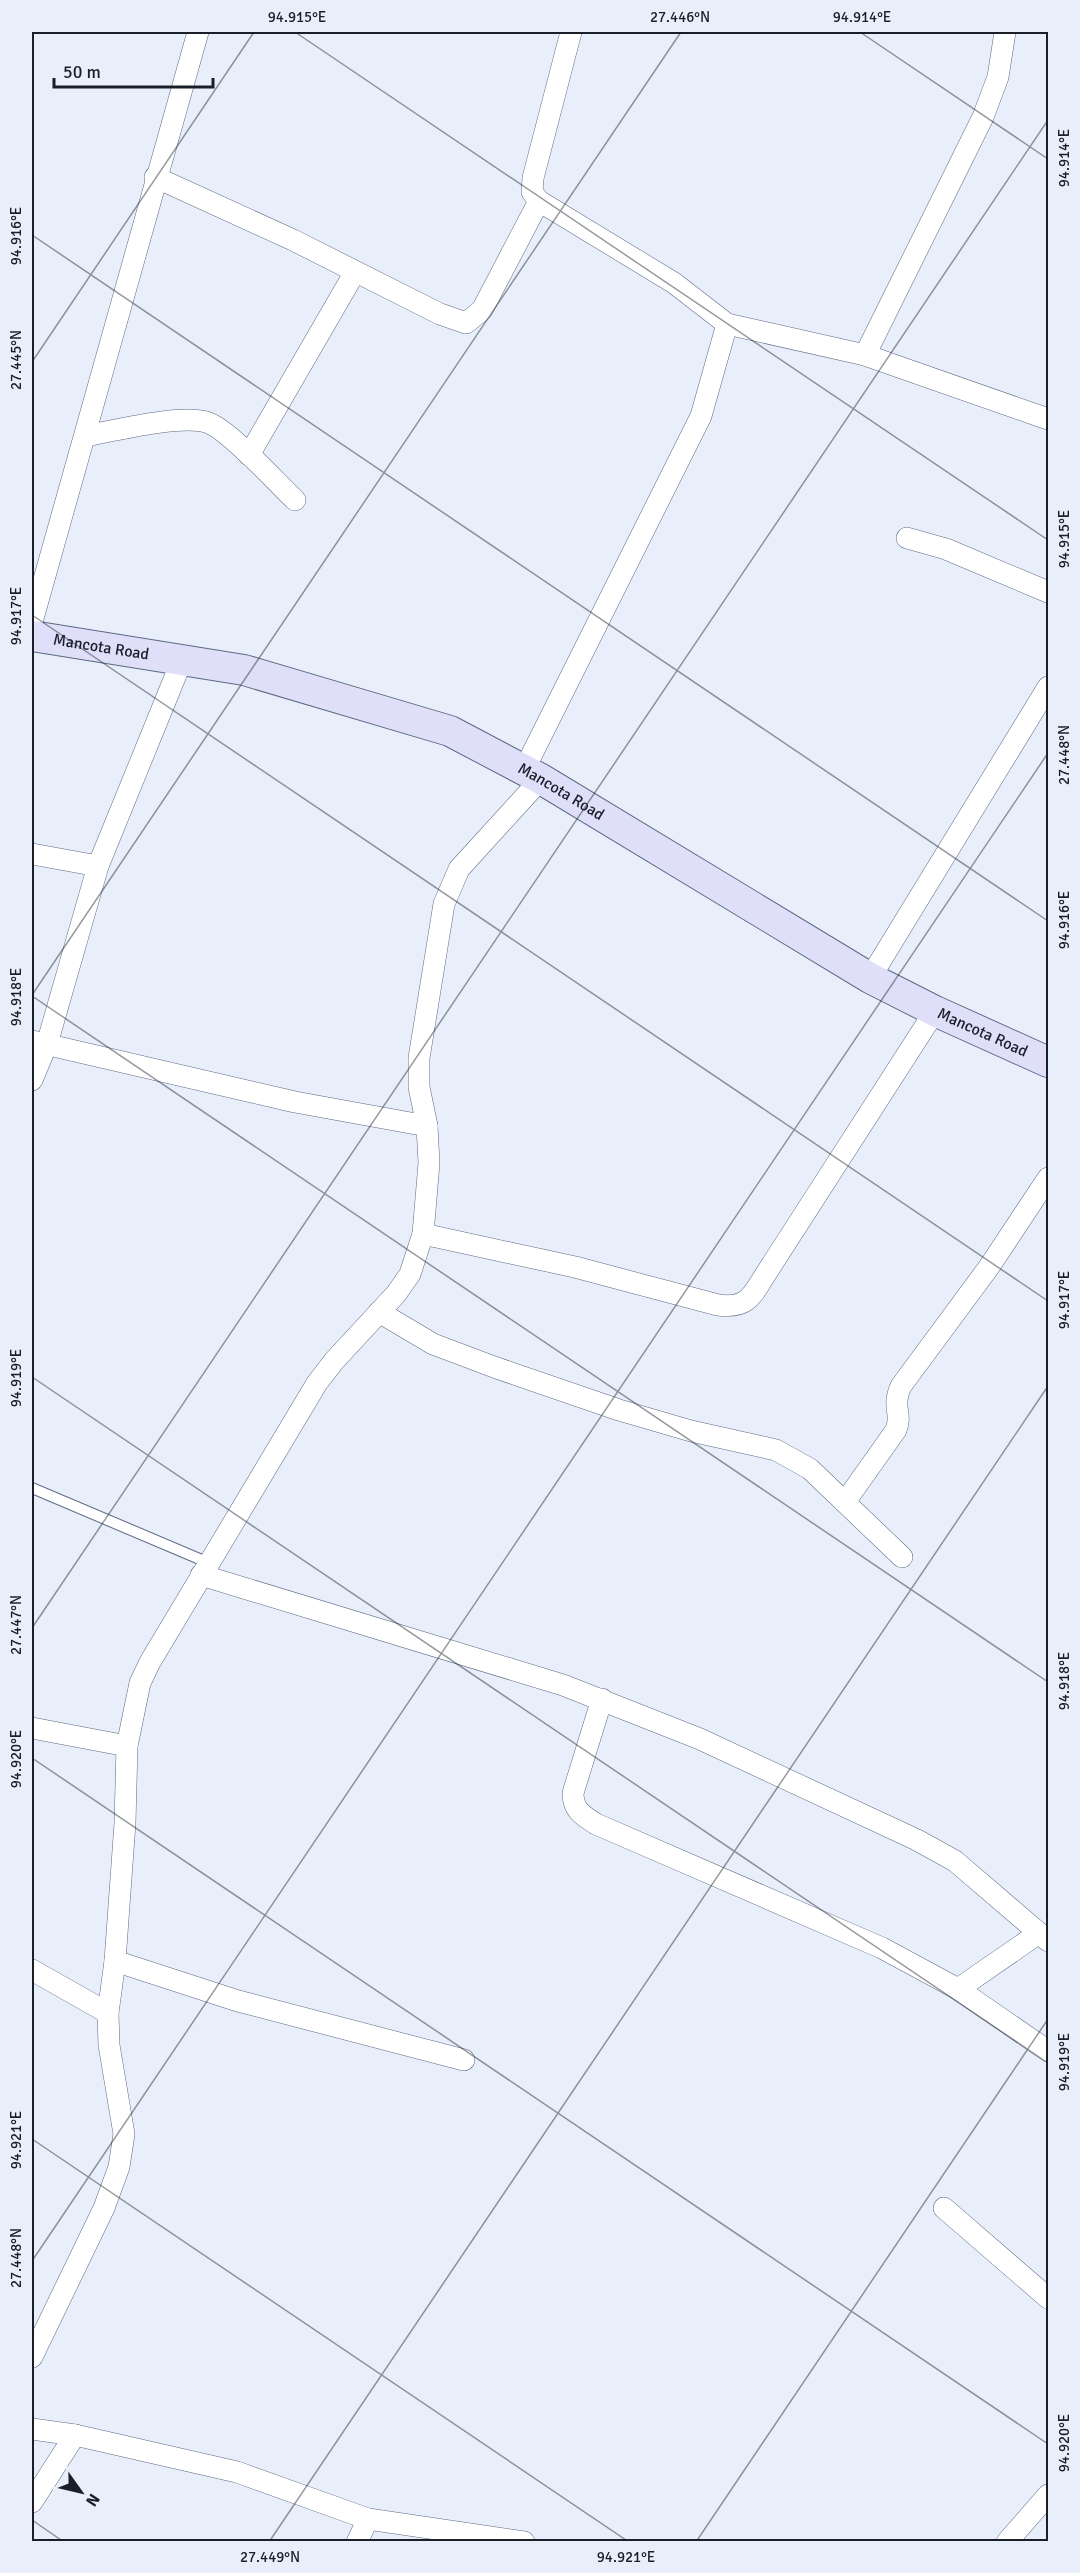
<svg xmlns="http://www.w3.org/2000/svg" width="1080" height="2573" font-family="Signika,sans-serif">
<style>
.lines{fill:none;stroke-linecap:round;stroke-linejoin:round}
.service-casing{stroke:#5c6a83;stroke-width:12}
.minor-casing{stroke:#5c6a83;stroke-width:22}
.secondary-casing{stroke:#5c6a83;stroke-width:32}
.service{stroke:#fff;stroke-width:10}
.minor{stroke:#fff;stroke-width:21}
.secondary{stroke:#dfdffa;stroke-width:30}
.ticks{fill:none;stroke:#191e29;stroke-width:1.5;stroke-opacity:0.45}
.labels{text-anchor:middle;dominant-baseline:central;stroke-width:4.5;stroke-linejoin:round;paint-order:stroke}
.street-label{font-size:16px;fill:#191e29;stroke:#e8effb}
.neatline{fill:none;stroke:#191e29;stroke-width:2}
.ticks-label{font-size:15px;text-anchor:middle;fill:#191e29}
</style>
<rect width="100%" height="100%" fill="#e8effb"/>
<g class="lines">
<defs>
<polyline id="service" points="32,1488 209,1563"/>
<g id="minor">
<polyline points="155,177 293,240 440,314 466,323 482,310 539,201"/>
<polyline points="727,324 865,355 1048,419"/>
<polyline points="865,355 983,117 998,77 1005,32"/>
<path d="M85,436C114,431 183,413 209,423C230,431 277,483 295,500"/>
<polyline points="249,455 355,272"/>
<polyline points="907,538 946,549 1048,592"/>
<polyline points="32,622 198,32"/>
<polyline points="524,770 701,416 727,324 674,283 539,201 532,192 533,178 571,32"/>
<polyline points="32,854 98,866"/>
<polyline points="870,978 1048,687"/>
<polyline points="32,1041 295,1102 427,1126"/>
<polyline points="32,1080 47,1044 98,866 182,660"/>
<path d="M423,1234L575,1267L718,1305C749,1309 752,1295 767,1272L935,1011"/>
<polyline points="379,1312 433,1344 494,1367 619,1410 691,1431 776,1450 810,1469 902,1557"/>
<path d="M845,1502L896,1430C903,1413 891,1408 901,1386L989,1267L1048,1178"/>
<polyline points="201,1575 563,1685 700,1739 917,1840 955,1861 1039,1933"/>
<path d="M602,1699L573,1793C573,1810 582,1815 596,1824L882,1948L958,1989L1039,1933L1048,1941"/>
<polyline points="32,1728 127,1746"/>
<polyline points="115,1961 238,2001 464,2060"/>
<polyline points="32,1970 108,2013"/>
<polyline points="958,1989 1048,2051"/>
<polyline points="944,2208 1048,2298"/>
<polyline points="32,2357 104,2208 119,2167 124,2134 109,2045 108,2013 115,1961 125,1823 127,1746 140,1683 150,1662 317,1383 334,1361 396,1294 410,1274 423,1234 429,1163 427,1126 419,1087 419,1058 444,904 459,869 541,779"/>
<polyline points="32,2429 75,2435 237,2472 368,2519 524,2542"/>
<polyline points="32,2502 75,2435"/>
<polyline points="357,2542 368,2519"/>
<polyline points="1007,2542 1048,2495"/>
</g>
<g id="secondary">
<path id="s1" d="M32,636L244,670L450,731L541,779L870,978L935,1011L1048,1062"/>
</g>
</defs>
<use href="#service" class="service-casing"/>
<use href="#minor" class="minor-casing"/>
<use href="#secondary" class="secondary-casing"/>
<use href="#service" class="service"/>
<use href="#minor" class="minor"/>
<use href="#secondary" class="secondary"/>
</g>
<path class="ticks" d="M295,32L1048,540M860,32L1048,159M32,235L1048,921M32,362L254,32M32,615L1048,1301M32,995L681,32M32,996L1048,1682M32,1377L1048,2063M32,1628L1048,120M32,1758L1048,2444M32,2139L629,2542M32,2261L1048,753M32,2520L64,2542M269,2542L1048,1386M696,2542L1048,2019"/>
<g class="labels">
<g class="street-label">
<text stroke="none"><textPath href="#s1" startOffset="70">Mancota Road</textPath></text>
<text stroke="none"><textPath href="#s1" startOffset="556">Mancota Road</textPath></text>
<text stroke="none"><textPath href="#s1" startOffset="1042">Mancota Road</textPath></text>
</g>
</g>
<rect width="1080" height="2573" fill="none" stroke="#e8effb" stroke-width="66"/>
<g transform="translate(81 2492) rotate(124)" stroke="#e8effb" stroke-width="4.5" paint-order="stroke">
<path d="M0-4.5L10 22L0 15L-10 22Z" fill="#191e29"/>
<text y="-9" font-size="16" font-weight="bold" text-anchor="middle" fill="#191e29">N</text>
</g>
<path d="M54 78v9h159v-9" fill="none" stroke="#191e29" stroke-width="3"/>
<text x="63" y="78" font-size="18" fill="#191e29" stroke="#e8effb" stroke-width="4.5" paint-order="stroke">50 m</text>
<rect x="33" y="33" width="1014" height="2507" class="neatline"/>
<g class="ticks-label">
<text x="297" y="22">94.915°E</text>
<text x="680" y="22">27.446°N</text>
<text x="862" y="22">94.914°E</text>
<text transform="translate(1064 158) rotate(-90)" y="5">94.914°E</text>
<text transform="translate(16 236) rotate(-90)" y="5">94.916°E</text>
<text transform="translate(16 360) rotate(-90)" y="5">27.445°N</text>
<text transform="translate(1064 539) rotate(-90)" y="5">94.915°E</text>
<text transform="translate(16 616) rotate(-90)" y="5">94.917°E</text>
<text transform="translate(1064 755) rotate(-90)" y="5">27.448°N</text>
<text transform="translate(1064 920) rotate(-90)" y="5">94.916°E</text>
<text transform="translate(16 997) rotate(-90)" y="5">94.918°E</text>
<text transform="translate(1064 1300) rotate(-90)" y="5">94.917°E</text>
<text transform="translate(16 1378) rotate(-90)" y="5">94.919°E</text>
<text transform="translate(16 1625) rotate(-90)" y="5">27.447°N</text>
<text transform="translate(1064 1681) rotate(-90)" y="5">94.918°E</text>
<text transform="translate(16 1759) rotate(-90)" y="5">94.920°E</text>
<text transform="translate(1064 2062) rotate(-90)" y="5">94.919°E</text>
<text transform="translate(16 2140) rotate(-90)" y="5">94.921°E</text>
<text transform="translate(16 2258) rotate(-90)" y="5">27.448°N</text>
<text transform="translate(1064 2443) rotate(-90)" y="5">94.920°E</text>
<text x="270" y="2562">27.449°N</text>
<text x="626" y="2562">94.921°E</text>
</g>
</svg>
